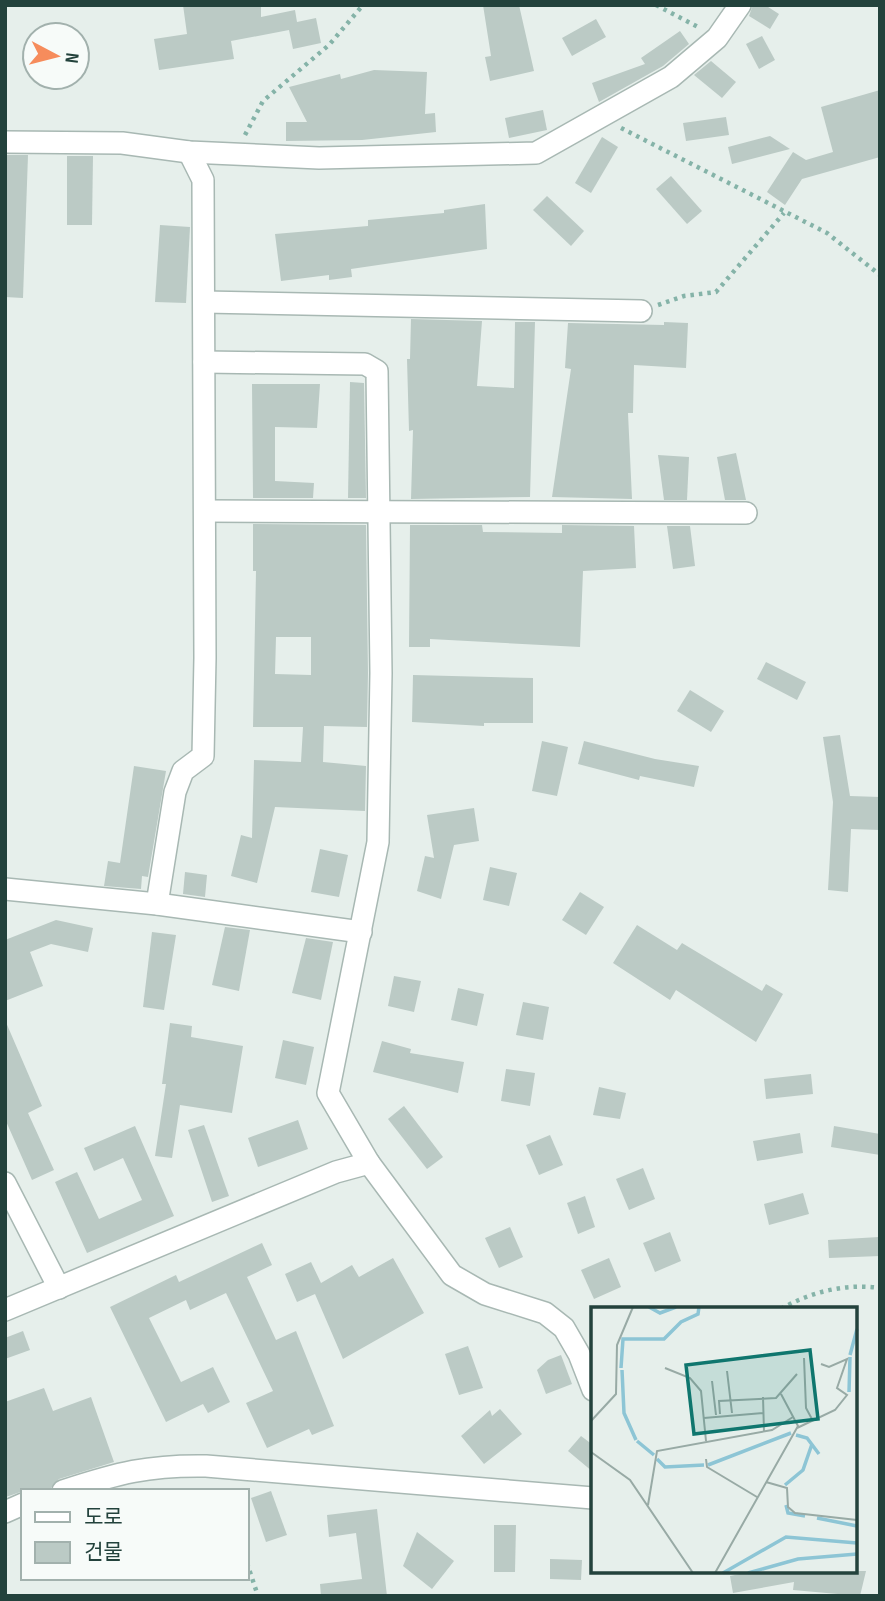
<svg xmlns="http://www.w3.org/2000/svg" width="885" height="1601" font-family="'Sofia Sans Condensed','Noto Sans KR',sans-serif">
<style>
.building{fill:#bbcac5;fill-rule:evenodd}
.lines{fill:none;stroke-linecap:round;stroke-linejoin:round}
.minor-casing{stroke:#a8b8b3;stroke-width:24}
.path{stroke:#85b3a8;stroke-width:4.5;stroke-dasharray:3.5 5;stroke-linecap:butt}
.minor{stroke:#fff;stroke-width:21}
.inset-river{fill:none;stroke:#8dc5d5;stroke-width:3.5}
.inset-road{fill:none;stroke:#98aaa5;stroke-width:2}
.view{fill:#0f766e;fill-opacity:0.15;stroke:#0f766e;stroke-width:3.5}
.inset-edge{fill:none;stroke:#23423c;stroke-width:3.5}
</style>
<rect width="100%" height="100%" fill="#e6efeb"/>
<g class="building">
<polygon points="183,5 261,5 261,17 295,10 297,22 316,18 321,43 293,49 289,30 231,41 234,59 159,70 154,39 187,34"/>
<polygon points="483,5 519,5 534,71 490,81 485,57 491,56"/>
<polygon points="753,5 765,5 779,14 770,29 749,16"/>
<polygon points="596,19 606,37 572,56 562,38"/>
<polygon points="680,31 689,44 663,66 599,102 592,83 645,64 641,58"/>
<polygon points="762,36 775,60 759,69 746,44"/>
<polygon points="711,61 736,82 722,98 694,75"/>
<polygon points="374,70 427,72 425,114 435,113 436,132 362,140 286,141 286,122 307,122 289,87 340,74 341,79"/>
<polygon points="880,90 880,157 802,179 785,205 767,192 793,152 806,160 833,152 821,107"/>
<polygon points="543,110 547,130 509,138 505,118"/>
<polygon points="726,117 729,135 686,141 683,123"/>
<polygon points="770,136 790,149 732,164 728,147"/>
<polygon points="602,137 618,147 591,193 575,183"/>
<polygon points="5,155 28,155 23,298 5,297"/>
<polygon points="67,156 93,156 92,225 67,225"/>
<polygon points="671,176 702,211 687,224 656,189"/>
<polygon points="547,196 584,231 571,246 533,210"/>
<polygon points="485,204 487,249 351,269 352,277 329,280 329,275 281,281 275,234 368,226 368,220 444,213 444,210"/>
<polygon points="160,225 190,227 186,303 155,302"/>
<polygon points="411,319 482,321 477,386 514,388 515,322 535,322 530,497 411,499 413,430 409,431 407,359 410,359"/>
<polygon points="664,322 688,323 686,368 634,365 633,413 628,413 632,499 552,497 571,369 565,368 568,323 664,325"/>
<polygon points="350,382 364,383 366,498 348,498"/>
<polygon points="252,384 320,384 317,428 275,427 275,481 314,483 313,498 253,498"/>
<polygon points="736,453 746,500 725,500 717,457"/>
<polygon points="658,455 689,457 687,500 664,500"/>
<path d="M253,524L366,525L368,673L367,727L324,726L323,762L366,766L365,811L275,807L257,883L231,876L241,835L252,838L254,760L301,762L303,727H253L256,571H253ZM276,637H311V675L275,674Z"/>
<polygon points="410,525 482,525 483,532 562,533 562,525 634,526 636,568 583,571 580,647 430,639 430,647 409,647"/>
<polygon points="667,526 690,526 695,566 673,569"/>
<polygon points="766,662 806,682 797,700 757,679"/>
<polygon points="413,675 533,678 533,723 484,723 484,726 412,722"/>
<polygon points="690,690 724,711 711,732 677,711"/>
<polygon points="840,735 850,796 880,797 880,830 851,829 848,892 828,890 833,802 823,737"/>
<polygon points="542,741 568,747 557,796 532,791"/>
<polygon points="584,741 655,759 699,766 694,787 640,776 639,780 578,764"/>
<polygon points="134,766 166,771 148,877 142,876 141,889 104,886 108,861 120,863"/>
<polygon points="474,808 479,841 454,845 441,899 417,891 425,856 434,858 427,815"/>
<polygon points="320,849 348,855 339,897 311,892"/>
<polygon points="490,867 517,873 509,906 483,900"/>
<polygon points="185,872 207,875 205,897 183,894"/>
<polygon points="580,892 604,907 586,935 562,920"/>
<polygon points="56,920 93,928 88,952 51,944 30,952 43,986 5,1001 5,940"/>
<polygon points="637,925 677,950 682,943 762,991 766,984 783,994 756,1042 676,990 670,1000 613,963"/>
<polygon points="225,927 250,930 239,991 212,985"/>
<polygon points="152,932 176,935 164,1010 143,1007"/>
<polygon points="306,938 333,942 321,1000 292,993"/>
<polygon points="394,976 421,981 414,1012 388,1006"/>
<polygon points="458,988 484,994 477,1026 451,1020"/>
<polygon points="523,1002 549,1007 543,1040 516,1035"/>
<polygon points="5,1020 42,1106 28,1113 54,1170 32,1180 5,1119"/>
<polygon points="170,1023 192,1026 191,1037 243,1046 232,1113 180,1105 172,1158 155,1156 166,1084 162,1084"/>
<polygon points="283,1040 314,1047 306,1085 275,1078"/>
<polygon points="382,1041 411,1049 410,1053 464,1062 458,1093 373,1072"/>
<polygon points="506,1069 535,1073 530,1106 501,1101"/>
<polygon points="811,1074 813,1094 766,1099 764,1079"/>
<polygon points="599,1087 626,1093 620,1119 593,1115"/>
<polygon points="404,1106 443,1157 427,1169 388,1119"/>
<polygon points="298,1120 308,1149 258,1167 248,1138"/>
<polygon points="204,1125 229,1196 212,1202 188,1130"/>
<polygon points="135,1126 174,1216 87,1253 55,1182 77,1172 99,1219 142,1200 123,1158 94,1171 84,1148"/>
<polygon points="834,1126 880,1134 880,1155 831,1147"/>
<polygon points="800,1133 803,1153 757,1161 753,1141"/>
<polygon points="550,1135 563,1165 539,1175 526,1145"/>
<polygon points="643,1168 655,1199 629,1210 616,1179"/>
<polygon points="803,1193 809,1214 769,1225 764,1204"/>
<polygon points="585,1196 595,1227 578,1234 567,1203"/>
<polygon points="510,1227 523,1257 499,1268 485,1238"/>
<polygon points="670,1232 681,1261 655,1272 643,1243"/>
<polygon points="879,1237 880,1256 829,1258 828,1240"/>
<polygon points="262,1243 272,1265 247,1277 276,1340 296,1331 334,1426 312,1435 309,1429 267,1448 246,1403 273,1391 226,1293 190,1310 186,1300 149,1318 181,1382 213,1367 230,1402 208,1413 203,1404 166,1422 110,1307 176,1275 179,1282"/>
<polygon points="393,1258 424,1313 343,1359 315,1294 297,1302 285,1274 311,1262 321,1283 352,1265 359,1277"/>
<polygon points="609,1258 621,1287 594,1299 581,1270"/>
<polygon points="23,1331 30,1350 5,1359 5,1338"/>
<polygon points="468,1346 483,1388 459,1395 445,1354"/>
<polygon points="561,1355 572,1384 546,1394 537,1370 548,1360"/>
<polygon points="44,1388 53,1411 91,1397 114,1462 59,1479 48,1491 23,1491 6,1497 5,1402"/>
<polygon points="500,1409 522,1434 484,1464 461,1436 490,1410 492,1416"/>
<polygon points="581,1436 593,1445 593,1472 568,1451"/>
<polygon points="271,1491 287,1535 266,1542 251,1498"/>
<polygon points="377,1509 387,1596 321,1596 320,1584 362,1579 356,1533 329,1537 327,1515"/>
<polygon points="494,1525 516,1525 515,1572 494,1572"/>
<polygon points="417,1532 454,1561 432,1589 403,1566"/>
<polygon points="550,1559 582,1560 581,1580 550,1579"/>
<polygon points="755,1571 866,1571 860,1596 793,1590 794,1582 733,1593 730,1576"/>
</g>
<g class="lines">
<defs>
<g id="minor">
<polyline points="5,142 122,143 189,152 319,158 536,153 671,77 717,38 740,5"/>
<polyline points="204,302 641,311"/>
<polyline points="204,362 365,364 377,371 381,673 378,842 328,1093 369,1163 452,1275 485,1294 545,1313 564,1328 579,1354 593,1390"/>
<polyline points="205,511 746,513"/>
<polyline points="5,889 157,904 361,932"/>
<polyline points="157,904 175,792 183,771 203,756 205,658 203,180 189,152"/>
<polyline points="5,1183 59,1288"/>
<polyline points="5,1310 336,1172 369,1163"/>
<path d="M63,1491C118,1473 148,1465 206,1466L593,1498"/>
<polyline points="5,1512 23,1504"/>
</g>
</defs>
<use href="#minor" class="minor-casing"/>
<g class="path">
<polyline points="656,5 698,27"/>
<polyline points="621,128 827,233 880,275"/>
<polyline points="245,135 263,101 329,45 363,5"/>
<polyline points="658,305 684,296 716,292 784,213"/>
<path d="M781,1309C810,1292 846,1283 880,1288"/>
<polyline points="247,1563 258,1596"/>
</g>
<use href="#minor" class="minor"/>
</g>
<g transform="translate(591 1307)">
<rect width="266" height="266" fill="#e6efeb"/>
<path class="inset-river" d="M58,0L69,6L85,0M259,48L266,22M30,61L32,32H73L90,15L107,7L108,0M31,63L33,106L45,133M258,85L259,50M205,128L216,131L228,147M46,134L63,148M66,152L74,160L113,158M117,158L200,126M194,178L212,163L221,137M195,198L197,206L214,209M226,211L266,219M132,266L195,230L266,236M157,266L207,252L266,247"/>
<path class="inset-road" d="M213,51L215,101L222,114M74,61L99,71L110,84L115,134M136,64L141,106M121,74L125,108M172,90L173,125M129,107L128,94L185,91L206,67M113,111L172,106M0,114L25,87L26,38L42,0M206,121L244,103L256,88L246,81L256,52L238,60L230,57M0,145L39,173L102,266M115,152L116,160L166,190M175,175L196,181L197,200L204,206L266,213M57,198L66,144L181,123L202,110M124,266L207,119L190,87"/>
<path class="view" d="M219,43L227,112L103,127L95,58Z"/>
<rect width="266" height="266" class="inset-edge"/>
</g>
<rect width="885" height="1601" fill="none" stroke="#23423c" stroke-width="14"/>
<rect x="21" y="1489" width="228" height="91" fill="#f7fbf9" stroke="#a2b1ad" stroke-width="2"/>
<rect x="35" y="1512" width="35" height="10" fill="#ffffff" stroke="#a2b1ad" stroke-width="2"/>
<text x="84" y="1524" font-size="21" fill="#23423c">도로</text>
<rect x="35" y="1542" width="35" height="21" fill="#bbcac5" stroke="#a2b1ad" stroke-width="2"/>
<text x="84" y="1559" font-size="21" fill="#23423c">건물</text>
<g transform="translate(56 56) rotate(97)"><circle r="33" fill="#f7fbf9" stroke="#a2b1ad" stroke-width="2"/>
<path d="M0-5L12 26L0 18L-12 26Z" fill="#f68c5c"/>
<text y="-10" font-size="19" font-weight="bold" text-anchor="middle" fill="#23423c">N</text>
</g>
</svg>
